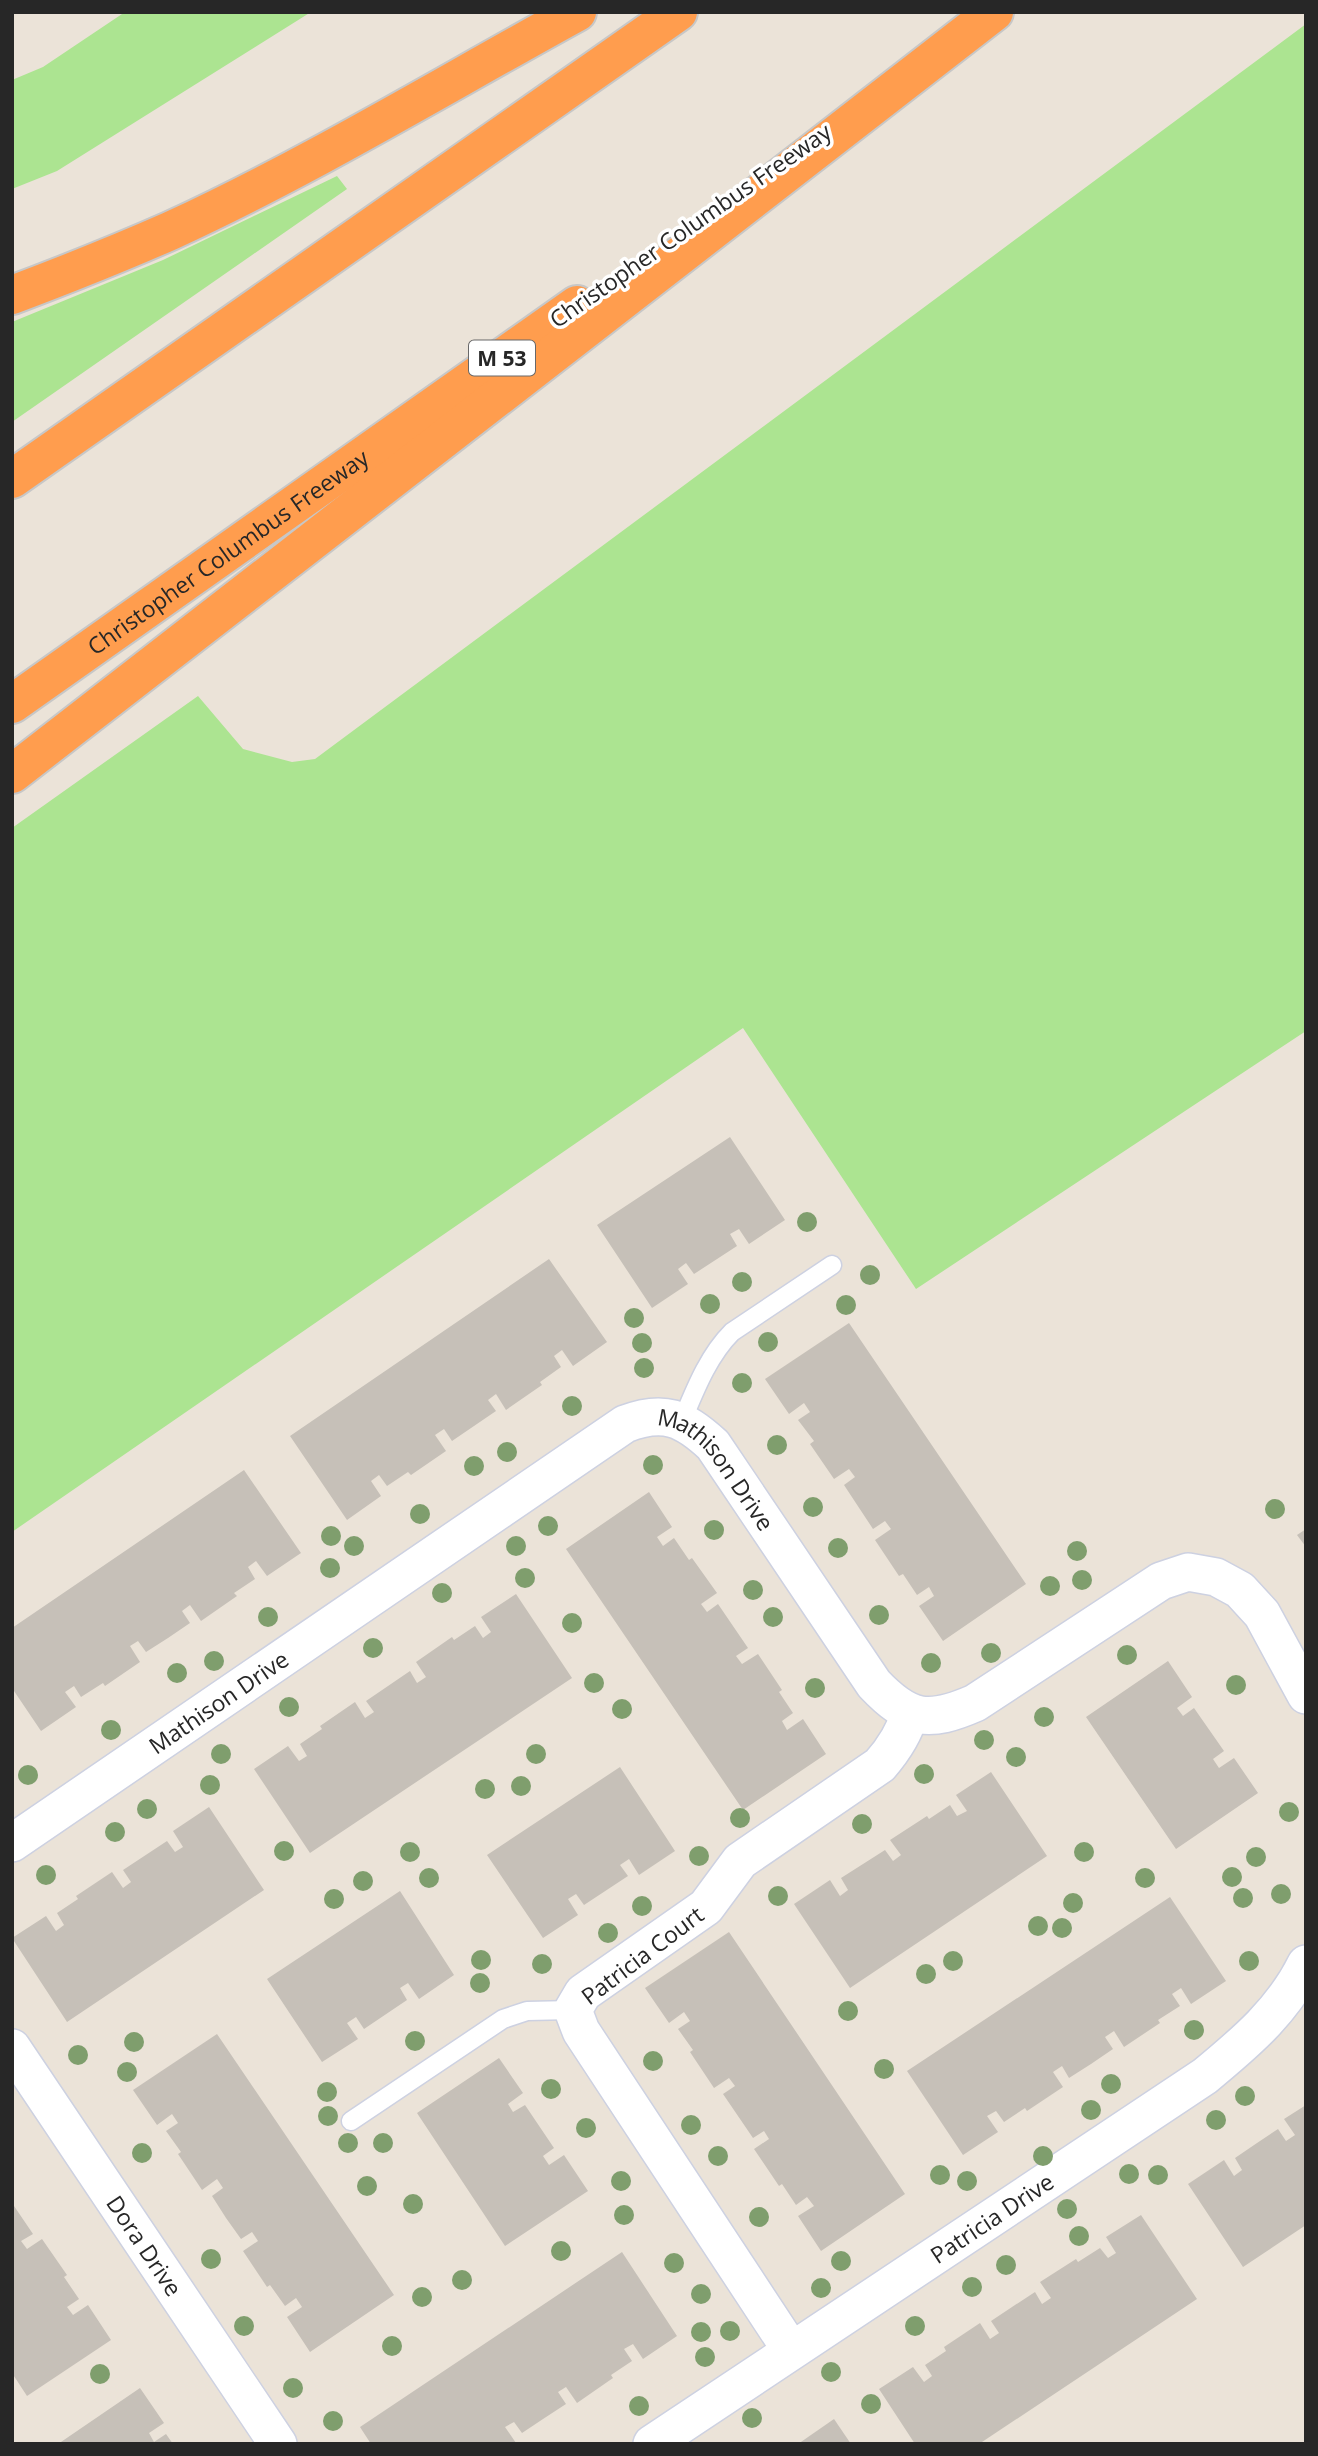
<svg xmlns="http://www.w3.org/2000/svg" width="1318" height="2456" font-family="'Open Sans',sans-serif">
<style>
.green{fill:#ace491}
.building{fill:#c6c0b8}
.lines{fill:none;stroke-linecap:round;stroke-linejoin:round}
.service-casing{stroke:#cdd1e1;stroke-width:21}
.minor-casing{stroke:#cdd1e1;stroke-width:40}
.motorway-casing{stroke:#c7c7c7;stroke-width:42}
.service{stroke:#fff;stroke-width:18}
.minor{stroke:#fff;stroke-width:37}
.motorway{stroke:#ff9d4e;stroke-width:38}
.tree{fill:#7f9e6d}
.labels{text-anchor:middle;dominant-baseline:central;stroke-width:7;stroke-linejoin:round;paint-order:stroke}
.shield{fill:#fff;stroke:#686868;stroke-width:2}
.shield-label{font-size:21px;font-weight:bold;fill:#272727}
.street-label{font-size:23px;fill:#272727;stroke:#fff}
</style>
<rect width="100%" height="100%" fill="#ebe3d8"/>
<g class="green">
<polygon points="125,12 311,12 57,171 12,189 12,80 43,67"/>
<polygon points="1306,24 1306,1031 916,1289 743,1028 12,1532 12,828 198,696 243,749 292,762 315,759"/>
<polygon points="337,176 347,189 12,422 12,322 163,260"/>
</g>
<g class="building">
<polygon points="730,1137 785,1220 749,1244 739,1229 730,1234 737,1246 694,1274 686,1263 678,1269 688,1284 652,1308 597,1225"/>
<polygon points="549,1259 607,1342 573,1366 562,1350 554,1356 561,1367 540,1382 542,1385 506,1410 496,1394 488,1400 496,1411 452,1441 444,1429 435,1435 446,1451 411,1475 408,1472 387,1486 379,1475 371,1481 381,1496 347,1520 290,1436"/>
<polygon points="849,1323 1026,1584 943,1641 919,1606 934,1596 929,1587 917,1595 903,1574 899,1576 875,1540 891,1529 885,1521 873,1529 844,1485 855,1477 849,1469 834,1479 810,1444 814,1441 798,1420 810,1412 804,1403 789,1414 765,1379"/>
<polygon points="244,1470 301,1553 267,1576 256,1561 248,1567 255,1579 234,1593 237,1596 201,1621 190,1605 182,1611 190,1623 168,1638 146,1652 138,1641 130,1646 140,1662 105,1686 103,1683 81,1697 74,1686 65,1692 76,1707 41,1731 12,1688 12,1628"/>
<polygon points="649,1492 672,1527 657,1537 663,1546 674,1538 689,1560 692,1558 717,1593 701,1604 707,1612 718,1604 748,1648 736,1656 742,1664 758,1654 782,1690 779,1692 793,1713 782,1721 787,1730 803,1719 826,1754 743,1810 566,1549"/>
<polygon points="1306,1529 1306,1547 1297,1535"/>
<polygon points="516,1594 572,1678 310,1853 254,1769 288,1746 299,1761 307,1756 300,1744 322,1729 320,1726 355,1702 365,1718 374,1712 366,1701 410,1671 417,1683 426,1677 416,1662 452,1637 454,1640 475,1626 483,1638 491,1632 481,1617"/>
<polygon points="1168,1661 1192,1697 1177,1708 1183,1716 1194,1708 1224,1751 1213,1759 1219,1768 1234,1758 1258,1793 1176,1849 1086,1717"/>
<polygon points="620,1767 675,1851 639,1875 629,1859 620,1865 628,1876 584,1905 576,1894 568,1899 578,1915 543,1938 487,1855"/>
<polygon points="991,1772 1047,1856 850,1988 794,1904 830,1880 840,1896 848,1890 841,1878 885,1850 893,1861 901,1855 890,1840 927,1816 929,1819 950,1805 957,1816 967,1811 956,1795"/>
<polygon points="209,1807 264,1890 67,2022 12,1938 46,1916 56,1931 64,1925 57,1913 78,1899 76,1896 112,1872 123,1888 131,1882 123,1870 167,1841 175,1852 183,1847 173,1831"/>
<polygon points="400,1891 454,1975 419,1999 408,1983 400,1988 407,2000 364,2029 356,2017 347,2023 358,2039 322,2062 267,1979"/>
<polygon points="1170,1897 1226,1981 1191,2004 1181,1988 1172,1994 1180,2006 1158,2020 1160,2023 1124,2047 1114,2031 1105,2037 1113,2049 1091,2064 1069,2078 1062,2066 1053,2072 1063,2087 1027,2111 1025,2108 1004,2122 996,2111 987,2116 998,2132 963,2155 907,2071"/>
<polygon points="729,1932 905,2194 821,2251 798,2216 814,2206 807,2197 796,2205 782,2184 779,2186 754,2149 769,2139 764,2131 753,2138 723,2094 735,2086 729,2078 714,2088 690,2052 693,2050 678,2029 690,2021 684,2012 669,2023 645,1988"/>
<polygon points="217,2034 394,2295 310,2352 287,2317 302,2307 296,2298 285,2306 270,2285 267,2287 243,2251 258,2241 252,2232 241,2239 226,2218 212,2196 223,2188 217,2179 202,2190 178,2154 181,2152 166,2131 178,2123 172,2114 157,2125 133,2090"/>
<polygon points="499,2058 523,2093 508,2104 513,2112 525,2105 554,2148 543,2156 549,2165 564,2155 588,2191 505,2246 417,2113"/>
<polygon points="1306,2105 1306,2225 1243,2267 1188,2184 1224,2160 1234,2176 1242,2170 1235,2158 1257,2143 1278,2129 1286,2141 1295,2135 1284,2119"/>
<polygon points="12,2203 33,2234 21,2241 27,2249 42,2239 67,2275 64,2277 79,2299 67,2307 73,2315 88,2305 111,2340 27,2396 12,2373"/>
<polygon points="1141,2215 1197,2299 979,2444 915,2444 879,2389 913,2367 924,2382 932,2376 925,2365 946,2351 944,2347 980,2323 990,2339 999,2333 991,2321 1012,2307 1035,2292 1042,2304 1051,2298 1040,2282 1076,2259 1078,2262 1100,2248 1108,2258 1116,2253 1106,2237"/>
<polygon points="622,2252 677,2336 643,2359 633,2344 624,2349 632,2361 611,2375 613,2378 577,2403 566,2387 558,2392 566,2404 543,2419 522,2433 514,2422 505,2427 516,2443 514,2444 371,2444 360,2427"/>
<polygon points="140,2388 164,2423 149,2433 154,2442 166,2434 173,2444 58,2444"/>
<polygon points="834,2419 851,2444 798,2444"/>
</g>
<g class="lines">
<defs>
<g id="service">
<path d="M682,1421C695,1390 708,1356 732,1332L832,1265"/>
<polyline points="351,2121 503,2019 527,2011 573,2010"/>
</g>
<g id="minor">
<path id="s1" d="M12,1843L625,1424C664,1409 684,1418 713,1445L874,1684C909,1721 929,1723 975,1703L1161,1581L1188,1572L1216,1577L1240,1590L1262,1614L1306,1695"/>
<path id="s2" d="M12,2048L278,2444"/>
<path d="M791,2350L581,2031L573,2010L583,1993L706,1907L740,1861L880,1765C894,1749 904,1734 910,1713"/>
<path id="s3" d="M652,2444L1205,2076C1245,2043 1283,2011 1306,1964"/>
</g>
<g id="motorway">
<path d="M12,295C65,275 118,254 170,231C309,167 442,86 577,12"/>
<polyline points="12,479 678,12"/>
<path id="s4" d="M12,704L577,305"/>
<polyline points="12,774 994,12"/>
</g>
</defs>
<use href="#service" class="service-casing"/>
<use href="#minor" class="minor-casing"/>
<use href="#motorway" class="motorway-casing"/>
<use href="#service" class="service"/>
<use href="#minor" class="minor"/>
<use href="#motorway" class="motorway"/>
</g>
<g class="tree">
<circle cx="807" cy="1222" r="10"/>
<circle cx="870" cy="1275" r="10"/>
<circle cx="742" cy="1282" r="10"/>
<circle cx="710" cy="1304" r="10"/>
<circle cx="846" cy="1305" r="10"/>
<circle cx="634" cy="1318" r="10"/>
<circle cx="768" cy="1342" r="10"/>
<circle cx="642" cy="1343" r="10"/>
<circle cx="644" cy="1368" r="10"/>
<circle cx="742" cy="1383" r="10"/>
<circle cx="572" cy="1406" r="10"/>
<circle cx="777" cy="1445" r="10"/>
<circle cx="507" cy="1452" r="10"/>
<circle cx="653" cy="1465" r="10"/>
<circle cx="474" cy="1466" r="10"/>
<circle cx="813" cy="1507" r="10"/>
<circle cx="1275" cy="1509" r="10"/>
<circle cx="420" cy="1514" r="10"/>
<circle cx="548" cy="1526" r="10"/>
<circle cx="714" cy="1530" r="10"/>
<circle cx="331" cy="1536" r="10"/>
<circle cx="354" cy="1546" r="10"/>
<circle cx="516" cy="1546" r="10"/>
<circle cx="838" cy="1548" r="10"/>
<circle cx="1077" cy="1551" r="10"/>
<circle cx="330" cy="1568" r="10"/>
<circle cx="525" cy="1578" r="10"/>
<circle cx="1082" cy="1580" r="10"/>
<circle cx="1050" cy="1586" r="10"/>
<circle cx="753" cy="1590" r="10"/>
<circle cx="442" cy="1593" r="10"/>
<circle cx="879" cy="1615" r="10"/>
<circle cx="268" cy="1617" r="10"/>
<circle cx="773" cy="1617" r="10"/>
<circle cx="572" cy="1623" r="10"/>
<circle cx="373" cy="1648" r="10"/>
<circle cx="991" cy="1653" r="10"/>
<circle cx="1127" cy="1655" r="10"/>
<circle cx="214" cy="1661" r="10"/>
<circle cx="931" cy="1663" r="10"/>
<circle cx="177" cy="1673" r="10"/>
<circle cx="594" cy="1683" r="10"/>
<circle cx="1236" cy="1685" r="10"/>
<circle cx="815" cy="1688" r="10"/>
<circle cx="289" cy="1707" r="10"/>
<circle cx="622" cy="1709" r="10"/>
<circle cx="1044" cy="1717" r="10"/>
<circle cx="111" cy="1730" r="10"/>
<circle cx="984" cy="1740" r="10"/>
<circle cx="221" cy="1754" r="10"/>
<circle cx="536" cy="1754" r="10"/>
<circle cx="1016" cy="1757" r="10"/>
<circle cx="924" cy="1774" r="10"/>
<circle cx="28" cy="1775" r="10"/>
<circle cx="210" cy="1785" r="10"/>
<circle cx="521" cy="1786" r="10"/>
<circle cx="485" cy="1789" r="10"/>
<circle cx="147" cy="1809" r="10"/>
<circle cx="1289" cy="1812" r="10"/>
<circle cx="740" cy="1818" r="10"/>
<circle cx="862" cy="1824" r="10"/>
<circle cx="115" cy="1832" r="10"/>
<circle cx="284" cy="1851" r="10"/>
<circle cx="410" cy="1852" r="10"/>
<circle cx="1084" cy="1852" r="10"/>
<circle cx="699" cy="1856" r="10"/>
<circle cx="1256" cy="1857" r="10"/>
<circle cx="46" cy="1875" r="10"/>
<circle cx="1232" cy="1877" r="10"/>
<circle cx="429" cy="1878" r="10"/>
<circle cx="1145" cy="1878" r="10"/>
<circle cx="363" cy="1881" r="10"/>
<circle cx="1281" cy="1894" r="10"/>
<circle cx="778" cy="1896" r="10"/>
<circle cx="1243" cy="1898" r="10"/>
<circle cx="334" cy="1899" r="10"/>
<circle cx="1073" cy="1903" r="10"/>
<circle cx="642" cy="1906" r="10"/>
<circle cx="1038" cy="1926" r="10"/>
<circle cx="1062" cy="1928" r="10"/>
<circle cx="608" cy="1933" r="10"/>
<circle cx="481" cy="1960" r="10"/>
<circle cx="953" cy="1961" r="10"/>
<circle cx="1249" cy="1961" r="10"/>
<circle cx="542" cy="1964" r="10"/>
<circle cx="926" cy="1974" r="10"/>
<circle cx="480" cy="1983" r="10"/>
<circle cx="848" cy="2011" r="10"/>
<circle cx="1194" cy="2030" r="10"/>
<circle cx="415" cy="2041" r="10"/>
<circle cx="134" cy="2042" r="10"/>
<circle cx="78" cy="2055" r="10"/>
<circle cx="653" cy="2061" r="10"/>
<circle cx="884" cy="2069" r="10"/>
<circle cx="127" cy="2072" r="10"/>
<circle cx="1111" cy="2084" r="10"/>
<circle cx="551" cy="2089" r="10"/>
<circle cx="327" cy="2092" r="10"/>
<circle cx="1245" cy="2096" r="10"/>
<circle cx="1091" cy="2110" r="10"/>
<circle cx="328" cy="2116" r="10"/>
<circle cx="1216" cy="2120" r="10"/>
<circle cx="691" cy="2125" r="10"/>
<circle cx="586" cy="2128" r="10"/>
<circle cx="348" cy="2143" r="10"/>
<circle cx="383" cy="2143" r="10"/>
<circle cx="142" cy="2153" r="10"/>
<circle cx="718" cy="2156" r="10"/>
<circle cx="1043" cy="2156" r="10"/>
<circle cx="1129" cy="2174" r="10"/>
<circle cx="940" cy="2175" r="10"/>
<circle cx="1158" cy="2175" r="10"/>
<circle cx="621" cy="2181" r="10"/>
<circle cx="967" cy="2181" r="10"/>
<circle cx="367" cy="2186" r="10"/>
<circle cx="413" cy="2204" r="10"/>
<circle cx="1067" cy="2209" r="10"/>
<circle cx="624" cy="2215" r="10"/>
<circle cx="759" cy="2217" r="10"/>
<circle cx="1079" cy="2236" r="10"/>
<circle cx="561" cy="2251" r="10"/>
<circle cx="211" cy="2259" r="10"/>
<circle cx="841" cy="2261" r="10"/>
<circle cx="674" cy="2263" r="10"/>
<circle cx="1006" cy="2265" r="10"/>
<circle cx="462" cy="2280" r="10"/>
<circle cx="972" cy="2287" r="10"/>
<circle cx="821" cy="2288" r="10"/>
<circle cx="701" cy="2294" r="10"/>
<circle cx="422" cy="2297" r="10"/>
<circle cx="244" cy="2326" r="10"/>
<circle cx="915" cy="2326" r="10"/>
<circle cx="730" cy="2331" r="10"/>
<circle cx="701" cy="2332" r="10"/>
<circle cx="392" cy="2346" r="10"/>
<circle cx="705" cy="2357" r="10"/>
<circle cx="831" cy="2372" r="10"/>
<circle cx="100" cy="2374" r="10"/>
<circle cx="293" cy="2388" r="10"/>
<circle cx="871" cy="2404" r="10"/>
<circle cx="639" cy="2406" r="10"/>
<circle cx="752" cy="2418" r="10"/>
<circle cx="333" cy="2421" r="10"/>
</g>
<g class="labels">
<rect class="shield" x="469" y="340.5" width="66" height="35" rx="5"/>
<g class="shield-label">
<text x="502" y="358">M 53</text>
</g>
<g class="street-label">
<text transform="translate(690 225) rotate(-35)">Christopher Columbus Freeway</text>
<text stroke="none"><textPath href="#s4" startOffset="264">Christopher Columbus Freeway</textPath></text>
<text stroke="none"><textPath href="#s1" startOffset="858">Mathison Drive</textPath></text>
<text stroke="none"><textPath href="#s1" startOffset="250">Mathison Drive</textPath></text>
<text transform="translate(642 1955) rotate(-37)">Patricia Court</text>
<text stroke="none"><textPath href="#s3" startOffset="408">Patricia Drive</textPath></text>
<text stroke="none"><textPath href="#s2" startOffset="238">Dora Drive</textPath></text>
</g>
</g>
<rect width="1318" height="2456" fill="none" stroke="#272727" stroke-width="28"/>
</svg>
